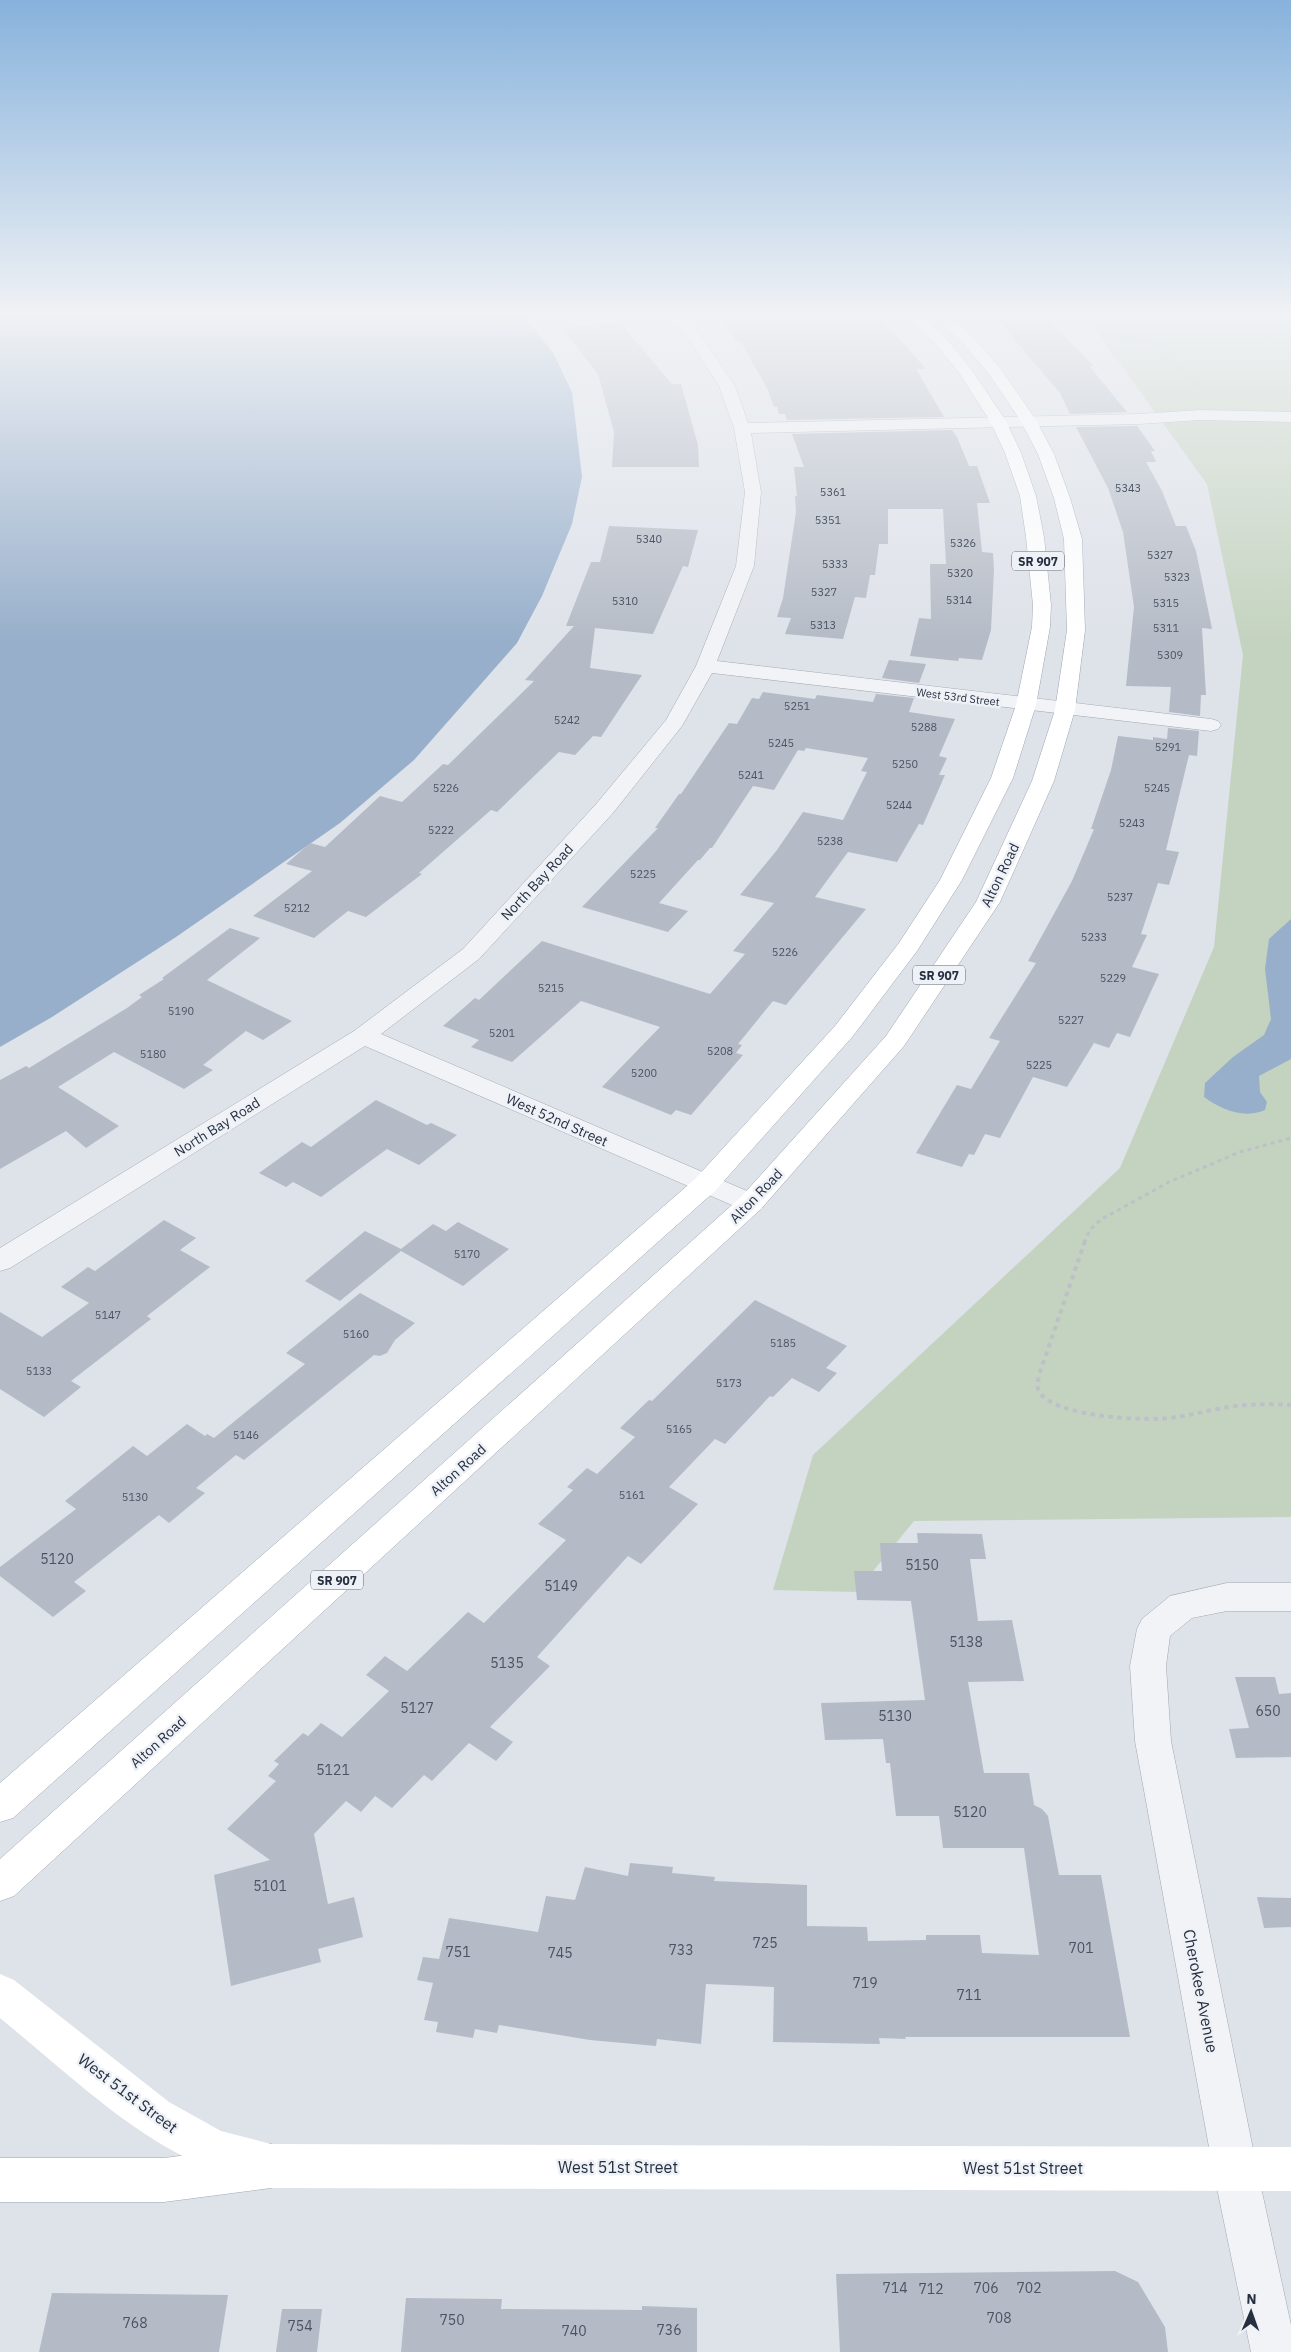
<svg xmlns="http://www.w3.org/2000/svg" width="1291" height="2352" font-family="'IBM Plex Sans',sans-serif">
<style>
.green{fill:#c4d3bf}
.water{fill:#97afcb}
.building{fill:#b5bbc6}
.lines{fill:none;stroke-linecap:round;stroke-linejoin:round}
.street-casing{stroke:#a3a9b3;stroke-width:1}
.primary-casing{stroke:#9da6b5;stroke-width:1}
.path-far2{stroke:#bcc0c8;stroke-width:2;stroke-dasharray:2 2;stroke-linecap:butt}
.path-far1{stroke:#bcc0c8;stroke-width:3;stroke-dasharray:4 4;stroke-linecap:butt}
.path{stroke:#bcc0c8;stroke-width:4;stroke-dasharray:4.5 4.5;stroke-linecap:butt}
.street{fill:#f1f3f7;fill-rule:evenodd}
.secondary{fill:#fff;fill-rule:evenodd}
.primary{fill:#fff;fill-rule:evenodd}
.labels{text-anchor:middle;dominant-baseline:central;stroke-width:5;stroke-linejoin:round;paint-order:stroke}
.number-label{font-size:11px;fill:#4a5362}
.far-street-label{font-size:11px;fill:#263041;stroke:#eef1f6}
.shield{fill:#eef1f6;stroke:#626a77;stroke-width:1}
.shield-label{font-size:12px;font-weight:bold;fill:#263041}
.street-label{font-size:14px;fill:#263041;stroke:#eef1f6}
.near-number-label{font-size:14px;fill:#4a5362}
.near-street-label{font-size:16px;fill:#263041;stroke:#eef1f6}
</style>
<rect width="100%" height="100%" fill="#dee2e9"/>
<polygon class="green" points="1083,313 1291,313 1291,1517 914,1521 856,1592 773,1590 813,1455 1120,1168 1214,947 1243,655 1207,484"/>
<g class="water">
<polygon points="0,313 522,313 553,353 572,392 582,477 572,524 542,596 517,643 414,760 340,823 176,937 52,1017 0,1047"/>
<path d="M1291,919V1059L1259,1076L1260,1092L1267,1102L1265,1110C1243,1119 1222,1110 1204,1097L1205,1083L1233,1057L1264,1035L1271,1019L1265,969L1269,939Z"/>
</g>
<g class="building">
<polygon points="718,313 876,313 926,369 916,369 944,417 787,420 785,414 779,414 777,406 774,407 768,390 741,342 737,342 717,315 720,315"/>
<polygon points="992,313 1041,313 1094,366 1090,367 1127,412 1070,414 1060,393"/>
<polygon points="620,323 672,384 681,384 698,445 699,467 612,467 614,432 598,374 562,328"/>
<polygon points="1137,426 1155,451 1151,451 1156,462 1146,462 1162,491 1176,526 1186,526 1196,551 1212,629 1202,628 1206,695 1201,695 1200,716 1169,712 1171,687 1126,686 1134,607 1123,532 1108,488 1076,427"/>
<polygon points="952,430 957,437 969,466 977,466 990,503 977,503 982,552 993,553 994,570 991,630 982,660 959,658 958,661 910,656 919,618 931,619 930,564 946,564 943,509 888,509 888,544 879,544 875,575 870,575 866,598 855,597 843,639 785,634 791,618 777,617 783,598 796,512 795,496 797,496 794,467 804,467 792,434"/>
<polygon points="609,526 698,530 688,567 683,566 653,634 595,628 590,668 642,675 601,737 593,736 575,755 559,752 497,812 491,810 419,873 422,874 366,917 348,911 314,938 253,916 312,871 286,864 310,843 325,847 380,796 402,802 443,764 448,765 534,681 525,680 574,626 566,626 591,562 600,562"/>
<polygon points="889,660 926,664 919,683 882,678"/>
<polygon points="763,692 815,699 817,695 873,702 876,694 914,698 909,712 955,719 939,756 947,758 939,775 945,775 923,825 919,824 897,862 848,852 815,897 866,909 786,1005 773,1001 738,1044 742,1045 736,1053 743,1055 691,1115 676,1110 671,1115 602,1087 660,1027 581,1001 512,1062 471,1047 479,1040 443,1026 475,998 479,1000 542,941 710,994 745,954 733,951 774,903 740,895 777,850 803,812 843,820 867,772 861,771 868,758 806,748 804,751 798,750 774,790 753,786 712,848 710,848 700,860 698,860 659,903 688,911 668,932 582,907 658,828 655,828 679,794 681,794 729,723 737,724 752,698 759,699"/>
<polygon points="1168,728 1199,731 1197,756 1189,755 1166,850 1179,852 1169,885 1158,883 1141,934 1147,935 1132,967 1159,974 1130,1037 1117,1033 1109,1048 1094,1043 1067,1087 1033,1077 1000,1138 985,1134 974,1155 969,1154 962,1167 916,1153 957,1085 971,1089 1000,1041 989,1038 1036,963 1028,961 1072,881 1094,829 1091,829 1111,770 1118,736 1153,740 1153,737 1167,739"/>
<polygon points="230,928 260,938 207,980 292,1021 263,1040 246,1031 203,1065 213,1070 184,1089 114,1052 58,1087 119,1126 86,1148 66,1131 0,1169 0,1080 26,1066 29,1068 127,1008 142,997 139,995 164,979 162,978"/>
<polygon points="376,1100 427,1125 431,1123 457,1135 419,1165 387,1149 321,1197 293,1182 286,1187 259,1173 302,1142 311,1147"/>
<polygon points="164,1220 196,1238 180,1250 210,1267 147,1316 151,1319 71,1381 81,1387 44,1417 0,1389 0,1312 42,1337 89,1303 61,1287 88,1267 95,1271"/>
<polygon points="458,1222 509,1249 463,1286 401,1251 340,1301 305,1281 365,1231 401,1249 433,1224 446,1231"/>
<polygon points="360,1293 415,1323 395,1340 387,1353 380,1356 374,1355 244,1460 236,1455 196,1488 205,1493 169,1523 159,1515 74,1582 86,1591 53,1617 0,1576 0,1567 76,1509 65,1501 133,1446 147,1456 187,1424 205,1436 207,1434 214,1438 305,1364 286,1353"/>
<polygon points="755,1300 847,1346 826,1368 837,1373 819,1392 792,1378 773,1397 770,1396 725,1444 715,1439 669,1487 698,1504 641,1564 628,1556 537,1657 550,1666 490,1727 513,1742 496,1761 469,1743 432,1781 424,1775 392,1808 375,1796 361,1812 346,1801 314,1834 328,1904 354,1897 363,1937 318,1949 321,1962 231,1986 214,1875 270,1860 227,1829 276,1781 268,1776 279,1764 274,1761 303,1733 308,1736 321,1723 342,1737 389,1691 366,1675 385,1656 407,1671 468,1612 484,1623 566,1540 538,1524 573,1490 567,1487 587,1468 597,1474 635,1437 620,1428 649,1400 652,1401"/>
<polygon points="917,1533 982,1534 986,1559 970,1559 978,1621 1012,1620 1024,1681 968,1682 984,1773 1029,1773 1034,1805 1042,1809 1048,1816 1059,1875 1101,1875 1130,2037 905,2037 906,2039 879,2038 880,2044 773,2042 774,1987 706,1984 701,2044 657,2039 656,2046 590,2040 499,2025 497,2033 475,2029 473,2038 436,2032 438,2022 424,2020 433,1983 417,1980 423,1957 439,1959 449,1918 538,1932 546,1896 575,1900 585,1867 628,1876 630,1863 673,1867 672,1873 715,1877 714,1881 807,1885 807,1926 867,1927 868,1941 926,1940 926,1935 980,1935 982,1953 1039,1955 1024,1848 943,1848 939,1816 896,1816 890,1763 886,1763 883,1739 825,1740 821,1703 925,1700 911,1601 857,1600 854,1571 882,1571 880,1543 918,1543"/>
<polygon points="1235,1677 1275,1677 1279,1694 1291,1693 1291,1757 1236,1758 1229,1729 1249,1728"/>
<polygon points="1257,1897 1291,1898 1291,1927 1264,1928"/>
<polygon points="1115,2271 1138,2282 1165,2327 1168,2352 840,2352 836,2274"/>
<polygon points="52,2293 228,2295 219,2352 39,2352"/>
<polygon points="406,2298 502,2299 501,2309 642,2310 642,2306 697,2308 697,2352 401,2352"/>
<polygon points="282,2309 322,2309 317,2352 276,2352"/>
</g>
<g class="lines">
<defs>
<g id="street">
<polygon points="664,313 679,313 699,333 735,386 748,423 1139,414 1200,410 1291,412 1291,422 1200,420 1139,424 751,433 761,492 754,566 717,661 1211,719 1218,721 1221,725 1218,729 1211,731 712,673 682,726 613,813 479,959 381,1034 761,1197 765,1203 761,1209 751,1212 741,1209 365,1046 10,1268 0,1271 0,1248 354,1031 463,949 597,803 666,720 696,666 736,566 745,492 734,428 719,386 689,339"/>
<polygon points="1227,1583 1291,1583 1291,1611 1227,1611 1192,1618 1170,1636 1166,1666 1171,1741 1257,2169 1291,2325 1291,2352 1251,2352 1213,2169 1135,1741 1130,1666 1137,1629 1142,1619 1170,1596"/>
</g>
<g id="primary">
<polygon points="904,313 919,313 944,336 969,366 1006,421 1021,453 1036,496 1044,537 1051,605 1050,627 1036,705 1013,778 962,880 917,951 853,1036 715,1191 13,1818 0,1822 0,1783 695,1179 835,1026 899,943 940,880 991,778 1016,705 1032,627 1033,605 1026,537 1020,496 1005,453 990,421 958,371 934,342"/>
<polygon points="932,313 947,313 973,337 1000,368 1036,420 1054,454 1070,498 1082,539 1085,630 1075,710 1054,781 1000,902 904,1046 761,1209 14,1896 0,1901 0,1859 741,1197 886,1036 976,902 1032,781 1055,710 1067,630 1064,539 1054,498 1038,454 1020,420 989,374 963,343"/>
<polygon points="271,2144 286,2151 293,2166 286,2181 271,2188 164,2202 0,2202 0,2158 164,2158"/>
</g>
</defs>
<use href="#street" class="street-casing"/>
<use href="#primary" class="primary-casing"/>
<polyline class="path-far2" points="1098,313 1105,315 1115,335 1164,346 1166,359 1185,370 1204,393"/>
<polyline class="path-far1" points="1084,1243 1090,1230 1100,1220 1169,1182 1240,1152 1291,1138"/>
<path class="path" d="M1085,1241L1039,1375C1038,1381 1036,1388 1040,1393C1058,1417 1141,1421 1169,1418C1192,1416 1214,1408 1237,1406C1255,1404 1273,1404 1291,1405"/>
<use href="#street" class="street"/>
<path class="secondary" d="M0,1974L14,1980L169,2102L221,2131L271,2144L1291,2147V2191L271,2188C159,2165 86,2088 0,2018Z"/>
<use href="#primary" class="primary"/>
</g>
<linearGradient id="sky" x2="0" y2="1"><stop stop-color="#87b2dc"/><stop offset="0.49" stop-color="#f0f2f5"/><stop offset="1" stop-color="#f0f2f5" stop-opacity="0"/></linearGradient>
<rect width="1291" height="642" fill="url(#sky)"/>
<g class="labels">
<g class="number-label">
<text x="1128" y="488">5343</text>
<text x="833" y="492">5361</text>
<text x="828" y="520">5351</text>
<text x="649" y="539">5340</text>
<text x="963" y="543">5326</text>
<text x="1160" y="555">5327</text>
<text x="835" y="564">5333</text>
<text x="960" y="573">5320</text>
<text x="1177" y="577">5323</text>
<text x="824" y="592">5327</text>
<text x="959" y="600">5314</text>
<text x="625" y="601">5310</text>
<text x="1166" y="603">5315</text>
<text x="823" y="625">5313</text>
<text x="1166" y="628">5311</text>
<text x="1170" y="655">5309</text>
<text x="797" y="706">5251</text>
<text x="567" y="720">5242</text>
<text x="924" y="727">5288</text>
<text x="781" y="743">5245</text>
<text x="1168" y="747">5291</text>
<text x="905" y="764">5250</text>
<text x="751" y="775">5241</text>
<text x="446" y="788">5226</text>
<text x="1157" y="788">5245</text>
<text x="899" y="805">5244</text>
<text x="1132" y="823">5243</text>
<text x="441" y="830">5222</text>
<text x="830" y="841">5238</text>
<text x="643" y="874">5225</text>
<text x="1120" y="897">5237</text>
<text x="297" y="908">5212</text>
<text x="1094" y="937">5233</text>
<text x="785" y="952">5226</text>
<text x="1113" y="978">5229</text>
<text x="551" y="988">5215</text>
<text x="181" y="1011">5190</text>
<text x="1071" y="1020">5227</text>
<text x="502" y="1033">5201</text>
<text x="720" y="1051">5208</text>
<text x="153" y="1054">5180</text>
<text x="1039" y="1065">5225</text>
<text x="644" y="1073">5200</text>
<text x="467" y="1254">5170</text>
<text x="108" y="1315">5147</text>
<text x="356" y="1334">5160</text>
<text x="783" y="1343">5185</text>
<text x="39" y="1371">5133</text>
<text x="729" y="1383">5173</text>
<text x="679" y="1429">5165</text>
<text x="246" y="1435">5146</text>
<text x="632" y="1495">5161</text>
<text x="135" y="1497">5130</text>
</g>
<g class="far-street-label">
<text transform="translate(958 697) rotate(7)">West 53rd Street</text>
</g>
<g class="shield">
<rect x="1012" y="551.5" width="52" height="19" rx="4"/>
<rect x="913" y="965.5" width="52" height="19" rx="4"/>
<rect x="311" y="1570.5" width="52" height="19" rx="4"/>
</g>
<g class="shield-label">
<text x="1038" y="561">SR 907</text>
<text x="939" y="975">SR 907</text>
<text x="337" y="1580">SR 907</text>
</g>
<g class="street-label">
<text transform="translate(1000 875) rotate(-64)">Alton Road</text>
<text transform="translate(537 882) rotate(-47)">North Bay Road</text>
<text transform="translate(557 1120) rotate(24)">West 52nd Street</text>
<text transform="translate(217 1127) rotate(-32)">North Bay Road</text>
<text transform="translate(756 1196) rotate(-46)">Alton Road</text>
<text transform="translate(458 1470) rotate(-42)">Alton Road</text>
<text transform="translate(158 1742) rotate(-42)">Alton Road</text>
</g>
<g class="near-number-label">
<text x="57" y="1559">5120</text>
<text x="922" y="1565">5150</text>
<text x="561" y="1586">5149</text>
<text x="966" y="1642">5138</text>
<text x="507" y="1663">5135</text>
<text x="417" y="1708">5127</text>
<text x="1268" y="1711">650</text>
<text x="895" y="1716">5130</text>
<text x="333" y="1770">5121</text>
<text x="970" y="1812">5120</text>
<text x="270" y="1886">5101</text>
<text x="765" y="1943">725</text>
<text x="1081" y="1948">701</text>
<text x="681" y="1950">733</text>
<text x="458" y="1952">751</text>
<text x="560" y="1953">745</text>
<text x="865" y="1983">719</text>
<text x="969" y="1995">711</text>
<text x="895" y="2288">714</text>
<text x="986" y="2288">706</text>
<text x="1029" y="2288">702</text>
<text x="931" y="2289">712</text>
<text x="999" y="2318">708</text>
<text x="452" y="2320">750</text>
<text x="135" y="2323">768</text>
<text x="300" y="2326">754</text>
<text x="669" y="2330">736</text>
<text x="574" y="2331">740</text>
</g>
<g class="near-street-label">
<text transform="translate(1201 1991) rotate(79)">Cherokee Avenue</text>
<text transform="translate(128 2093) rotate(37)">West 51st Street</text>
<text x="618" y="2167">West 51st Street</text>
<text x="1023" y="2168">West 51st Street</text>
</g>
</g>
<g transform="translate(1251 2312) rotate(2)" stroke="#eef1f6" stroke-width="4" paint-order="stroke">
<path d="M0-4L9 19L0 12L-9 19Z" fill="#263041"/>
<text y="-8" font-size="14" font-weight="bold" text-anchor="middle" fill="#263041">N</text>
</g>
</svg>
